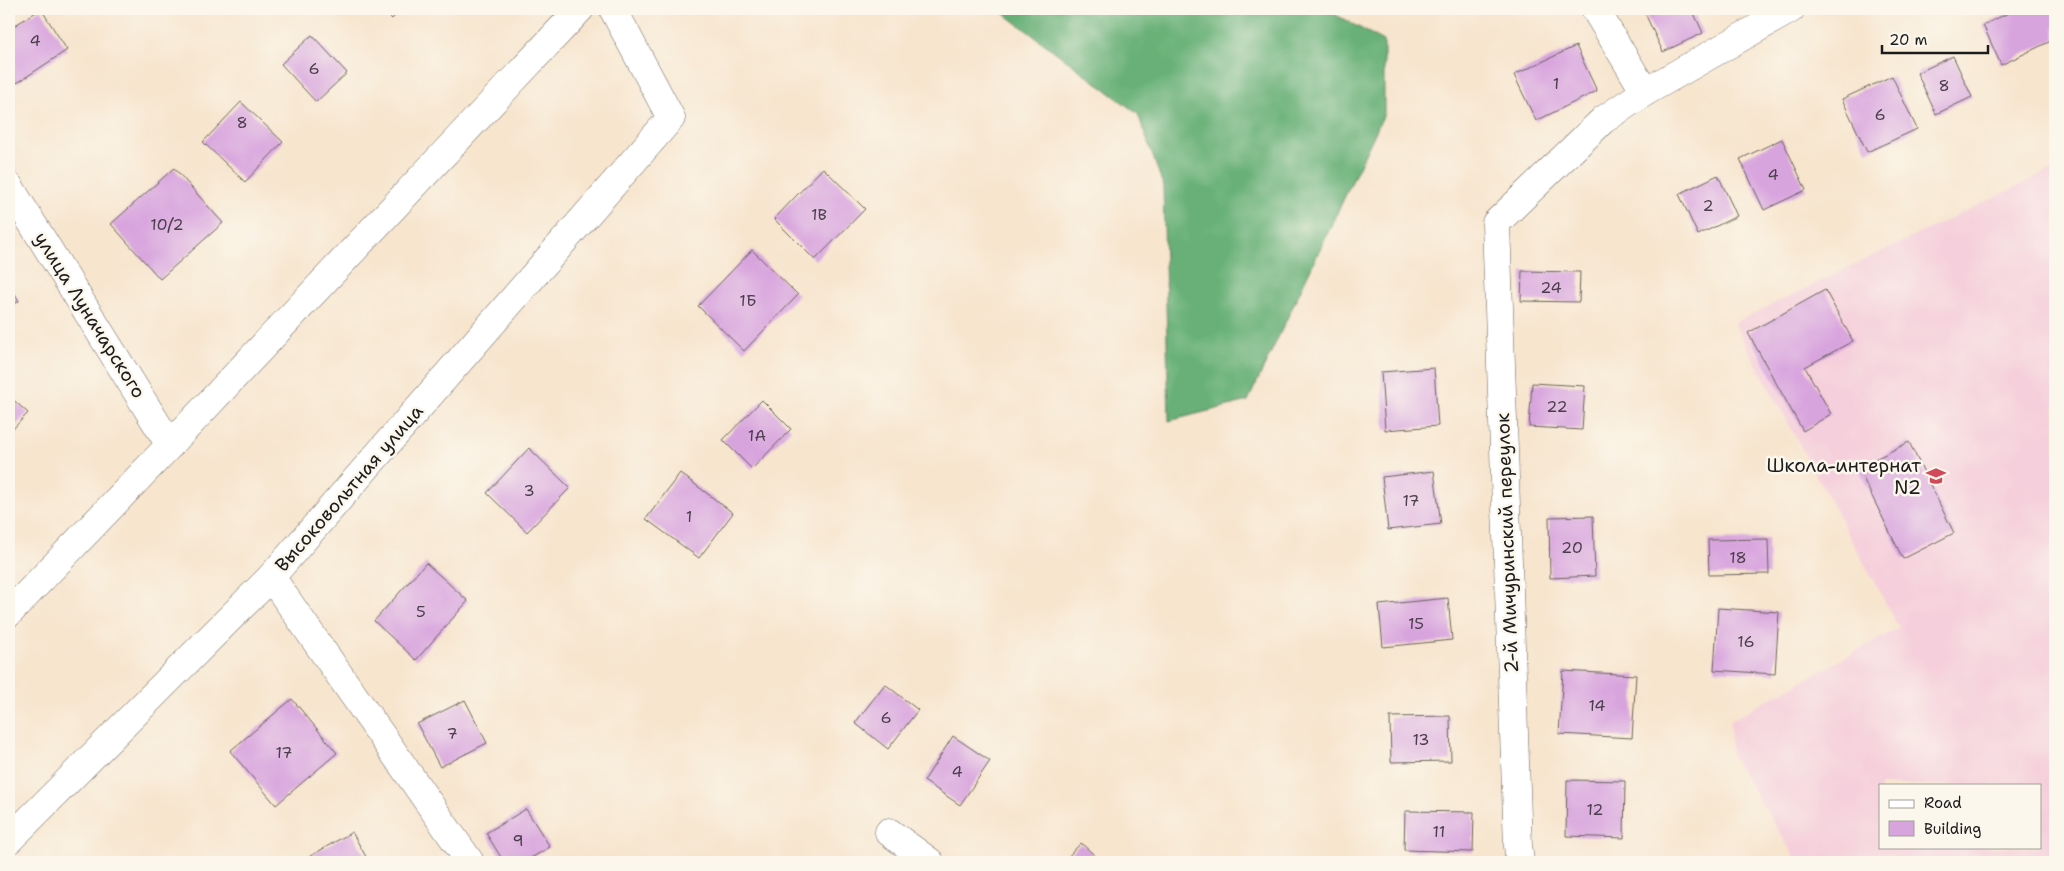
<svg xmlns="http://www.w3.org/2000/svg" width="2064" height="871" font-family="'Shantell Sans',sans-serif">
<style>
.built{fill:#f5cfdb;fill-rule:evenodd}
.forest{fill:#67b077;stroke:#42664a}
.building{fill:#d8a4de}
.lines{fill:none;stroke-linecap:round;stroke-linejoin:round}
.minor-casing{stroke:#69625a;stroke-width:29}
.minor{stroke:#fff;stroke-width:28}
.labels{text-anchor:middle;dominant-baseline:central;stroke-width:5;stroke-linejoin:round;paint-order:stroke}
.number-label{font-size:16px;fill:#4b3e4c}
.street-label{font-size:19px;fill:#1c1c1c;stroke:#fbf7ec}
.poi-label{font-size:19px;fill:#1c1c1c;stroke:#fbf7ec;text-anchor:end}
</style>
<rect width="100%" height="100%" fill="#fbf7ec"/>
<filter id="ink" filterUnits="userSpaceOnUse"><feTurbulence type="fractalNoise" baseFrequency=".02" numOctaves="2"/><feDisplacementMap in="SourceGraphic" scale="10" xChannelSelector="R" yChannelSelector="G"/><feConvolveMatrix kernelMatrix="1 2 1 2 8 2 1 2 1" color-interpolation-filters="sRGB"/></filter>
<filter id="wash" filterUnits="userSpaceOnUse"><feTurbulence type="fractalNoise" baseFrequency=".0096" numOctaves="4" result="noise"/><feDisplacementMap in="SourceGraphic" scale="20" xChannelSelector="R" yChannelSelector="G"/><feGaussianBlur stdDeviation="1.12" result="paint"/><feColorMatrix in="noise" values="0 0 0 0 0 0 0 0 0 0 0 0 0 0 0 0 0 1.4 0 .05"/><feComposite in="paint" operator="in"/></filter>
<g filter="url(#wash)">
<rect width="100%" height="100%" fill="#f7e5ce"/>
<path class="built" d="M2055,168V862H1798L1731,755L1730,721L1899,628L1734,323ZM1880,785H2040V847H1880Z"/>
<polygon class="forest" points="998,9 1325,9 1384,41 1384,114 1248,401 1169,421 1163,185 1138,114"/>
<g id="blocks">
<g class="building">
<polygon points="41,9 67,50 17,83 9,71 9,29"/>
<polygon points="382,9 402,9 392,19"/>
<polygon points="1643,9 1692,9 1703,33 1663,52"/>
<polygon points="2017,9 2054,9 2055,39 2001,65 1983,25"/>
<polygon points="312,35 347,73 316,102 281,64"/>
<polygon points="1576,46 1597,91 1536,121 1514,75"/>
<polygon points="1953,56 1972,97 1936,114 1917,73"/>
<polygon points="1892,76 1917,129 1867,152 1842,99"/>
<polygon points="241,102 283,142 245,182 203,142"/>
<polygon points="1782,139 1806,190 1764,210 1740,159"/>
<polygon points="174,168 223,223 160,279 111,224"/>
<polygon points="823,168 865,209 815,260 774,219"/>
<polygon points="1718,175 1737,216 1698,235 1679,194"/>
<polygon points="752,250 798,295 744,351 698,306"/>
<polygon points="1522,271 1580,272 1579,302 1521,301"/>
<polygon points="9,284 19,301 9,307"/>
<polygon points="1825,290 1853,341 1805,367 1831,414 1803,431 1748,333"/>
<polygon points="1434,368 1438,426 1385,430 1381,372"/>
<polygon points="1532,383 1585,386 1582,430 1529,427"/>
<polygon points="9,396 28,413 9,433"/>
<polygon points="762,400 791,429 752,469 723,440"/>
<polygon points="1909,442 1954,533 1903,559 1858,468"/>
<polygon points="529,448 570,488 527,532 487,493"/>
<polygon points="1434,471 1441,524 1388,530 1382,477"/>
<polygon points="680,473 733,513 699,558 646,519"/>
<polygon points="1593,516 1595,576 1550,578 1549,517"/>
<polygon points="1768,539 1769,574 1709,575 1708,540"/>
<polygon points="426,563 468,601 416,660 374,621"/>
<polygon points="1448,598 1452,640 1383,647 1379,605"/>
<polygon points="1718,608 1779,612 1775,674 1714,670"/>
<polygon points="1563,671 1636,675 1632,738 1559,734"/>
<polygon points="885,684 918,710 888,749 855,723"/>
<polygon points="292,699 337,753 276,805 230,751"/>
<polygon points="465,700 487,743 440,767 417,724"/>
<polygon points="1450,716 1451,761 1391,762 1390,717"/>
<polygon points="953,736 990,761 960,805 924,781"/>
<polygon points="1567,780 1625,781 1624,838 1566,836"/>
<polygon points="526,809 550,847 524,862 504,862 486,833"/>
<polygon points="1405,811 1474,812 1473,852 1404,850"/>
<polygon points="352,832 369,862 300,862"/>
<polygon points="1081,843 1102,862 1063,862"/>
</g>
</g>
</g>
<g filter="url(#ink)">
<use href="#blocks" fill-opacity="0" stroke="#69625a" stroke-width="1"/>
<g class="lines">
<defs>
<g id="minor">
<polyline points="1595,9 1645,92"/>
<polyline points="9,186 170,445"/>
<polyline points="271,577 470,862"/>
<polyline points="9,613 170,445 580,9"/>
<polyline points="889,832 930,862"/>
<polyline points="9,840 271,577 671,118 613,9"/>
<polyline points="1520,862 1518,846 1496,223 1603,120 1645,92 1791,9"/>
</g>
</defs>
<use href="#minor" class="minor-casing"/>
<use href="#minor" class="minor"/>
</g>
</g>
<defs>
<symbol id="school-bare" viewBox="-9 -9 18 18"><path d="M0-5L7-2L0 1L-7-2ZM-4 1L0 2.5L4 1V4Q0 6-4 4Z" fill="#d1495b" stroke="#fbf7ec" stroke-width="2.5" paint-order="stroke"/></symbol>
</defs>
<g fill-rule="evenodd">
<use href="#school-bare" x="1922" y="462" width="28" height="28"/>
</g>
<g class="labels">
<g class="number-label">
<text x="35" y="40">4</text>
<text x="314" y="68">6</text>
<text x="1556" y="83">1</text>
<text x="1944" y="85">8</text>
<text x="1880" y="114">6</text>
<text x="242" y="122">8</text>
<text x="1773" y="174">4</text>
<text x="1708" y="205">2</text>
<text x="819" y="214">1В</text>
<text x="167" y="224">10/2</text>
<text x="1551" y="287">24</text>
<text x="748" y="300">1Б</text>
<text x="1557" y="406">22</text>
<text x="757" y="435">1А</text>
<text x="529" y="490">3</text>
<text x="1411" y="500">17</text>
<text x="689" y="516">1</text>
<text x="1572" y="547">20</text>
<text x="1738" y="557">18</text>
<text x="421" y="611">5</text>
<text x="1416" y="623">15</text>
<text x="1746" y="641">16</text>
<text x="1597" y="705">14</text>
<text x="886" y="717">6</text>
<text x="452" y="733">7</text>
<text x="1421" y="739">13</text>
<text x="284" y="752">17</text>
<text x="957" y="771">4</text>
<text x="1595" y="809">12</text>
<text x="1439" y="831">11</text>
<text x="518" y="840">9</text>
</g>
<g class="street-label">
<text transform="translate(90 315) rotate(58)">улица Луначарского</text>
<text transform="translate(349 488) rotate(-49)">Высоковольтная улица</text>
<text transform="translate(1507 543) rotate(-92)">2-й Мичуринский переулок</text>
</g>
<g class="poi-label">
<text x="1921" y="465">Школа-интернат<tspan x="1921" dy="22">N2</tspan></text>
</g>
</g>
<rect width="2064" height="871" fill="none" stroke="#fbf7ec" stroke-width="30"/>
<rect x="1879" y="784" width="162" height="65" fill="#fbf7ec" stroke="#a29f99"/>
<rect x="1889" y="800" width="25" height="8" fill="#ffffff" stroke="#a29f99"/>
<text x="1924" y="808" font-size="15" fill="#1c1c1c">Road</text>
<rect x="1889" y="821" width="25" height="15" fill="#d8a4de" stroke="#a29f99"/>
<text x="1924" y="834" font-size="15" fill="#1c1c1c">Building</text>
<path d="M1882 45v8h106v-8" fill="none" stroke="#1c1c1c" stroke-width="2.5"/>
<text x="1889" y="45" font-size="15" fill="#1c1c1c" stroke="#fbf7ec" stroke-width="4" paint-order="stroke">20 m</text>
</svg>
